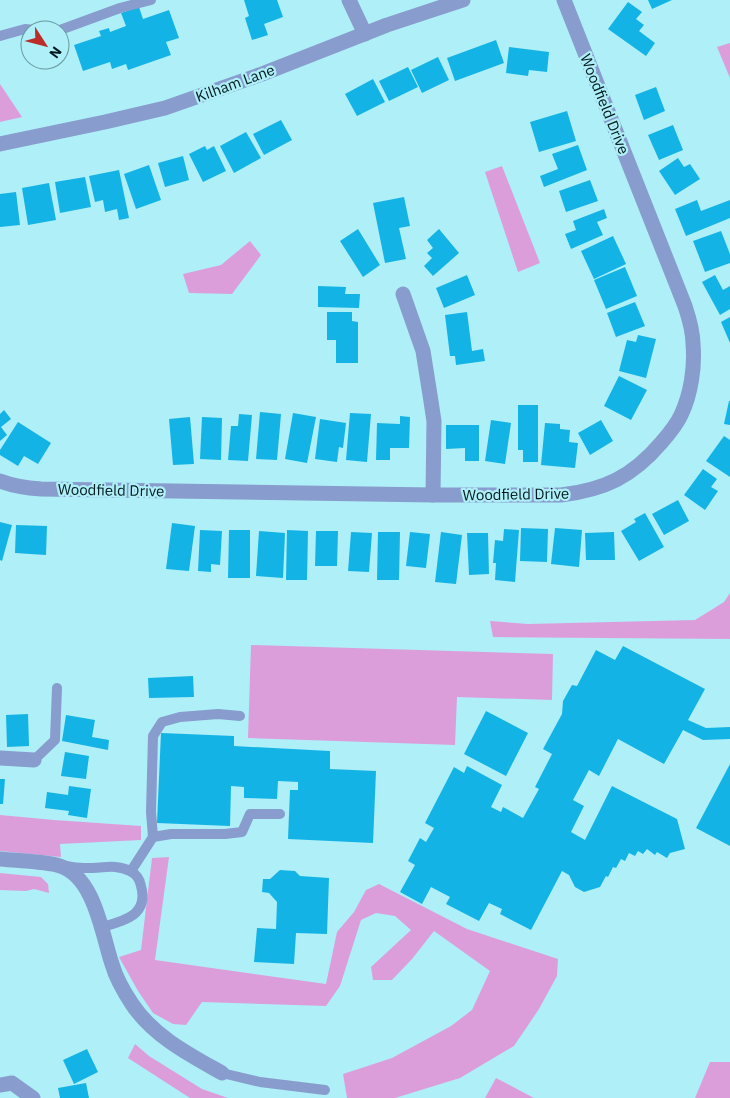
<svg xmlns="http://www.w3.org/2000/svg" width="730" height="1098" font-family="'IBM Plex Sans',sans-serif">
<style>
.green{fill:#dc9edb}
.building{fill:#14b3e5}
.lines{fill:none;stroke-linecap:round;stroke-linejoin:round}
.service{stroke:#889ccd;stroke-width:10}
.minor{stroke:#889ccd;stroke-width:15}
.labels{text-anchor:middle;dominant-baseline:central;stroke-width:4.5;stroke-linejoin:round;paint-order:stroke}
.street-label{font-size:15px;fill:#01191c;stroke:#afeff8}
</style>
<rect width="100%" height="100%" fill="#afeff8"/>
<g class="green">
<polygon points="730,43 730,78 717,47"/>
<polygon points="0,84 22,117 0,122"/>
<polygon points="502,166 540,263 518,272 485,172"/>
<polygon points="250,241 261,255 232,294 189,293 183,274 221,265"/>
<polygon points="730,593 730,639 493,637 490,621 528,624 695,620 724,602"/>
<polygon points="251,645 553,654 552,700 457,697 455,745 248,738"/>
<polygon points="0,815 54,820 141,826 141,840 60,844 61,857 0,851"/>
<polygon points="169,857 155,960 326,984 337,932 354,912 366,890 379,884 467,929 558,959 557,976 539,1009 514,1046 460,1078 395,1098 347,1098 343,1074 392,1058 451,1026 472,1010 490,971 434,931 412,959 392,980 373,980 371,967 411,930 395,916 376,913 361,920 340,986 326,1006 202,1002 186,1025 173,1024 153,1013 138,991 119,957 141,950 152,858"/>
<polygon points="0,873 41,877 48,884 49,893 34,889 26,891 0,890"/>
<polygon points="135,1044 149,1056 202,1089 228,1098 190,1098 128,1058"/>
<polygon points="710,1062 730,1062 730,1098 695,1098"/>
<polygon points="496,1078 534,1098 485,1098"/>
</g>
<g class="building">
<polygon points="244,0 277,0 283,17 264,24 268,35 252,40 245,18 249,16"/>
<polygon points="648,0 672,0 652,9"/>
<polygon points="628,2 642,12 636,19 644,25 639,31 655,43 646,56 608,29"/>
<polygon points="139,7 143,19 169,10 179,38 166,42 171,55 128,70 126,64 112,69 110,62 83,71 74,45 101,36 99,31 109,28 110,32 126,26 121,13"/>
<polygon points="496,40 504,63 455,81 447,58"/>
<polygon points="509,47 549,52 547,72 529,70 528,76 506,73"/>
<polygon points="438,57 449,80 422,93 411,70"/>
<polygon points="408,67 418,87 389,101 379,81"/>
<polygon points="373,79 385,102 357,116 345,94"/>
<polygon points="656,87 665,111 644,120 635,95"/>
<polygon points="567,111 576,141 539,152 530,122"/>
<polygon points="281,120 292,140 264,155 253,134"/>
<polygon points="673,125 683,150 659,160 648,135"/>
<polygon points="246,132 261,158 234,173 220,146"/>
<polygon points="578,145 587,170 544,187 540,176 558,169 552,154"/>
<polygon points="205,146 207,150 214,146 226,171 203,182 189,154"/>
<polygon points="183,156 189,180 165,187 158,163"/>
<polygon points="678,158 684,167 690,164 700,179 675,195 659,171"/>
<polygon points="149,165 161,200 136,209 124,174"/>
<polygon points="119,170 129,218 119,220 117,209 105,212 103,200 95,202 89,176"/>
<polygon points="85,177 91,207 60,213 55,182"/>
<polygon points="590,180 598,201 566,212 559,191"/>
<polygon points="49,183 56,220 28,225 22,188"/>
<polygon points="16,192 20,225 0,227 0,194"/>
<polygon points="404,197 410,226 399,228 406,259 385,263 373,203"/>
<polygon points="697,200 701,211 730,200 730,218 686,236 675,209"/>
<polygon points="604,209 607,218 597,222 603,235 571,249 565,234 576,230 573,221"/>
<polygon points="358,229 380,265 363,277 340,241"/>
<polygon points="439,229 459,253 433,276 424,266 432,258 427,253 433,248 427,240"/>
<polygon points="721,231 730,254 730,263 705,272 693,241"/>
<polygon points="613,236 626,264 594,279 581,251"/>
<polygon points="625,267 637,296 606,309 594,280"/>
<polygon points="467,275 475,295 444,308 436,288"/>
<polygon points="715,275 723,290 730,286 730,309 720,315 702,282"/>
<polygon points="318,286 346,287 345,294 360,294 359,308 318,307"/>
<polygon points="635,302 645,326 616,337 607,313"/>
<polygon points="327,312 352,312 352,321 358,322 358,363 336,363 336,340 327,340"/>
<polygon points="467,312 472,351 483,349 485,361 456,365 455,356 450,356 445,315"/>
<polygon points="730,317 730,343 721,322"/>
<polygon points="638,335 656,339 646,378 619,371 627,340 636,342"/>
<polygon points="619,376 647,390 631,420 604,406"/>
<polygon points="729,401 730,401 730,425 724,424"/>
<polygon points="518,405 538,405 538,462 523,462 523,450 518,450"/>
<polygon points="4,410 11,419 1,427 7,435 0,441 0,414"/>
<polygon points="260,412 281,414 277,460 256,459"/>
<polygon points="293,413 316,417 307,463 285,459"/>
<polygon points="350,413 371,414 367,462 346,460"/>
<polygon points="239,414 252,415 248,461 228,460 231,426 238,426"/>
<polygon points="400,416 410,417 409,448 390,448 390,460 376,460 377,423 400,424"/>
<polygon points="190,417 194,464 173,465 169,419"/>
<polygon points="202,417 222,418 221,460 200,459"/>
<polygon points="320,419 346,423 343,448 339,447 337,462 315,459"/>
<polygon points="491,420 511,423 505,464 485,461"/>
<polygon points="601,420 613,441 590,455 578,433"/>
<polygon points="18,422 51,443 38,464 24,456 18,466 0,455 0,450"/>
<polygon points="545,423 560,424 560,429 570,430 569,442 578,443 575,468 541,465"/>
<polygon points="446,425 479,425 479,461 465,461 465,448 446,449"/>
<polygon points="724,436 730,440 730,477 706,461"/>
<polygon points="703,469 717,479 711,487 718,491 705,510 684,495"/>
<polygon points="678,500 689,521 664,535 652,514"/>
<polygon points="645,513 664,547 639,561 621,531 636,522 634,519"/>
<polygon points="0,522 12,525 2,561 0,560"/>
<polygon points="172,523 195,526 189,571 166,569"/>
<polygon points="16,525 47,526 46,555 15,553"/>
<polygon points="521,528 548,529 547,562 520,561"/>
<polygon points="555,528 582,530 579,567 551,564"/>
<polygon points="504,529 519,530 515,582 495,580 496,563 493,563 495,540 503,541"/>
<polygon points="200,530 222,531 220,565 211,564 211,572 198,571"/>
<polygon points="229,530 250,530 250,578 228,578"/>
<polygon points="287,530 308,531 307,580 286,580"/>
<polygon points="259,531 285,533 283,578 256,576"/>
<polygon points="316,531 338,531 337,566 315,566"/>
<polygon points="351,532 372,533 369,572 348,571"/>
<polygon points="378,532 400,532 399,580 377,580"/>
<polygon points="410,532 430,534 426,568 406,566"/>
<polygon points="441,532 462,535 456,584 435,582"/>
<polygon points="614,532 615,560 586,560 585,533"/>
<polygon points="467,533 488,533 489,574 469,575"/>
<polygon points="623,646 705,689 688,720 706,728 730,727 730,739 703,740 683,730 664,764 618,739 599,776 589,770 573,800 584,806 571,832 585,840 612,786 677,819 685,849 670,853 667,858 657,852 655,855 647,849 643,854 638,851 635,856 629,853 625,861 621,859 616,868 613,867 608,877 606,876 600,887 584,892 575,887 569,875 562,871 531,930 500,914 502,909 489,903 479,921 446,904 450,897 431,887 422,904 400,892 415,865 408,861 420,838 426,842 434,828 425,823 454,767 464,773 467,766 502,785 491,807 501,812 503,807 523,818 539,789 535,787 552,754 543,749 562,714 563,701 572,685 577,686 596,650 615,660"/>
<polygon points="193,676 194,697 149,698 148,678"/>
<polygon points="486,711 528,733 506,776 464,754"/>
<polygon points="28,714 29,746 7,747 6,715"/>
<polygon points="66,715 95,720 92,737 109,740 108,750 62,741"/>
<polygon points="161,733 234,736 234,746 330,751 330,769 376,771 373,843 288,839 290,790 298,790 298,782 278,781 277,799 244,798 244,787 231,786 230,826 157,823"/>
<polygon points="65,752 89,756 86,779 61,776"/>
<polygon points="730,764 730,846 696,828"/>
<polygon points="0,779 5,779 3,804 0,804"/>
<polygon points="69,786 91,789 87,818 68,815 69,811 45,808 47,792 68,795"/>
<polygon points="280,870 295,871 300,876 329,878 327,934 296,933 294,964 254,962 257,928 276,929 277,902 269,893 262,892 263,879 270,879"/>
<polygon points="87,1049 98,1072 74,1084 63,1060"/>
<polygon points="86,1083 89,1098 60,1098 58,1088"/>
</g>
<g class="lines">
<g class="service">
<polyline points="60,30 120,8 151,0"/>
<polyline points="0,36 25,29 36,30"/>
<polyline points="34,760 55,740 57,688"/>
<polyline points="153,837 151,812 153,736 162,722 180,717 218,714 240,716"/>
<path d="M65,866C71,867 78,868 84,868C100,869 115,863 130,871C136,874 140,880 141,886C149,915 124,921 102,927"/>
<polyline points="131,871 153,837 171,834 225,834 242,832 250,814 280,814"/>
<polyline points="222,1073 260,1082 325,1090"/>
</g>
<g class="minor">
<polyline points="349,0 365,34"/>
<polyline points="0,144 105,122 165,108 262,74 387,25 463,0"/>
<polyline points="403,294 423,351 430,395 434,421 433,495"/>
<path d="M0,481C13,486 27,488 41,489L433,495H561C604,490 632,477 661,443C668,435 676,426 681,415C691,394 695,367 693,344C693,331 689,318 685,306L564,0"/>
<polyline points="0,758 34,760"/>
<path d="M0,859C17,861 45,861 60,866C95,877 102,935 112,964C116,978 124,992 132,1004C153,1036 190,1055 222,1073"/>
<polyline points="0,1085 12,1083 33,1098"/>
</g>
</g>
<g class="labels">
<g class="street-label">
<text transform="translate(235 83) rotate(-20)">Kilham Lane</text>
<text transform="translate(605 104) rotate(68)">Woodfield Drive</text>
<text transform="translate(111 490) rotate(1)">Woodfield Drive</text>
<text transform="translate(516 494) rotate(-1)">Woodfield Drive</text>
</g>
</g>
<g transform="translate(45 45) rotate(126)"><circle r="24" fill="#afeff8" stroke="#6999a0"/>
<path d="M0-4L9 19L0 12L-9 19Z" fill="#bc2d29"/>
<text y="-8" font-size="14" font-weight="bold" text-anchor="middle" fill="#01191c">N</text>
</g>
</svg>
